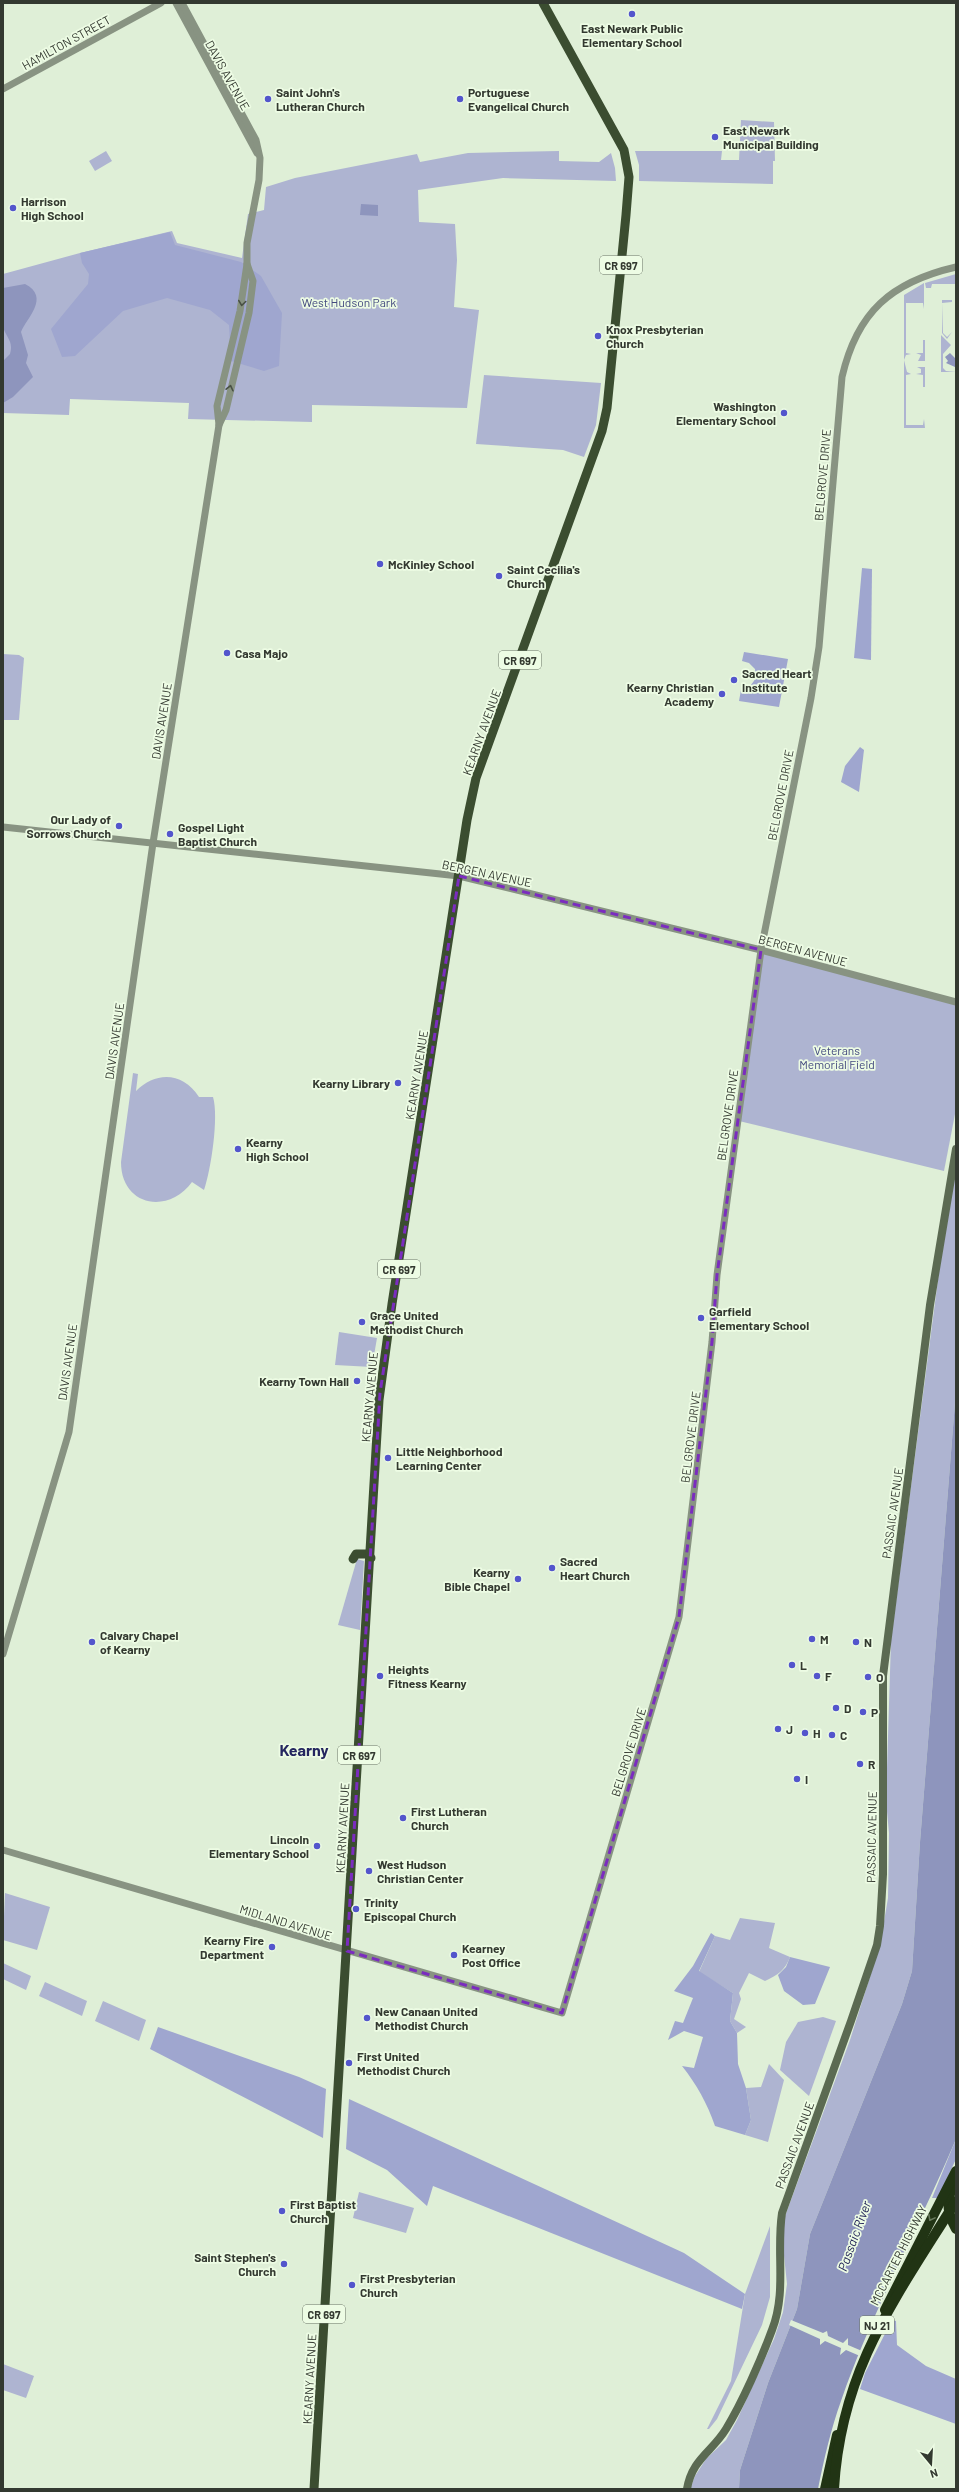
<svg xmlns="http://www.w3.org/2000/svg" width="959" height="2492" font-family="Barlow,sans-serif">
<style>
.green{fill:#aeb4d1}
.forest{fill:#9fa6cf}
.water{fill:#8e95bd}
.pier{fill:#dfefd7}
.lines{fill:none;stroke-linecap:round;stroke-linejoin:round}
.tertiary{stroke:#889382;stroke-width:7}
.secondary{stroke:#5b6a52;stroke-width:8}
.primary{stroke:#3b4d30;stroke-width:9}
.motorway{stroke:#213414;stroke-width:10}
.motorway-bridge{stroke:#213414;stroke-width:10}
.oneway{stroke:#485044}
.oneway2{stroke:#687a5d}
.marked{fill:none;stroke:#7b2cbf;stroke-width:3;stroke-dasharray:8 5;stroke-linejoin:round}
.poi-dot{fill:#5355cc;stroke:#edfce4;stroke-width:1.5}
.labels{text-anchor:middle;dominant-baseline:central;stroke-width:3.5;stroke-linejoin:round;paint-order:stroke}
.shield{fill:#edfce4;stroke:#6b7466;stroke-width:1}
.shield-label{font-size:11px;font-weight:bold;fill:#333930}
.poi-label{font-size:12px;font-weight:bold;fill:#333930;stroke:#edfce4;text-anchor:start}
.street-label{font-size:12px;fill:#333930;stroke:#edfce4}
.park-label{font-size:12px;fill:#43497f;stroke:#edfce4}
.water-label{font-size:13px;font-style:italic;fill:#232558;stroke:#edfce4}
.district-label{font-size:16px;font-weight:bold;fill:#24265f;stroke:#edfce4}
</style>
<rect width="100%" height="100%" fill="#dfefd7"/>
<g class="green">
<polygon points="741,120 774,122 775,161 765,161 773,161 773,184 639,181 639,165 635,151 722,151 721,160 739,160"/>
<polygon points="106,151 112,161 95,171 89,161"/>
<polygon points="559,151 559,161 599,162 611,153 615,168 616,181 503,178 418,190 419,222 455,224 457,260 454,307 479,310 467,408 312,405 312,422 188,419 189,403 70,399 69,415 3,413 3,274 80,253 172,231 177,243 242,258 248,214 264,210 266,187 295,178 417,154 420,162 468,153"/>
<polygon points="956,274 956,284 932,284 931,288 926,288 925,283"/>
<polygon points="924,283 924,309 923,303 906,303 906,353 911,354 906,355 904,360 907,372 911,374 906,375 906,425 923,425 924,419 925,428 904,428 904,295"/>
<polygon points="942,300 952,300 952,302 942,303 943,333 947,337 952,332 947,339 942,333"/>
<polygon points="941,335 951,345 943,354 943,368 946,371 956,372 941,372"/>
<polygon points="923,340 925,340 925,361 918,361 921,355 916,353 923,353"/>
<polygon points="917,367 925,367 925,387 923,387 923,375 916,374 921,373 921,369"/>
<polygon points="484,375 601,383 596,425 584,457 563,450 476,444"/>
<polygon points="3,654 19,655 24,658 19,720 3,720"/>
<polygon points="761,947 956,1002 956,1109 944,1171 739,1121"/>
<path d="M133,1073L138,1074L136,1091C156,1071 183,1072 199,1097H213C219,1117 211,1170 204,1190L192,1182C168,1215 121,1206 121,1162Z"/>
<polygon points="956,1169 956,1390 920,1842 912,1971 902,2004 810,2234 797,2309 768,2383 740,2470 739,2489 690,2489 695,2476 706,2459 726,2440 737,2420 774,2339 783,2312 787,2284 781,2227 850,2040 880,1945 888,1898 889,1833 886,1801 891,1640 939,1272"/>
<polygon points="339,1332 377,1338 372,1367 335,1365"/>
<polygon points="357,1559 364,1561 360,1630 338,1625"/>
<polygon points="5,1893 50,1907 37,1950 3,1940"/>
<path d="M740,1918L775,1923L769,1948L790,1957C785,1970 778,1975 765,1981L749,1973L739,1993L741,1999L734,2019L746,2027L737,2033L730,2021L733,1993L699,1972L715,1936L730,1940Z"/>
<polygon points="3,1963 31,1976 26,1990 3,1979"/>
<polygon points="45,1982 87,2001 82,2016 39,1996"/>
<polygon points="103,2001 146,2020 139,2041 95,2021"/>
<polygon points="823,2017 836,2021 809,2096 780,2070 786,2042 798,2022"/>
<polygon points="769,2064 784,2080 768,2142 745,2135 751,2120 746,2088 761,2087"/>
<polygon points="359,2192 414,2208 406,2233 353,2218"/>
<polygon points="770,2226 770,2297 762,2325 717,2419 709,2429 707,2429 731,2381 745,2294"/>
<polygon points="3,2364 34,2376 26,2398 3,2390"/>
</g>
<g class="forest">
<polygon points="170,232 175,245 241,262 261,276 282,313 279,366 264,371 231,361 229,325 210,310 167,298 123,311 75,356 62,357 51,329 88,284 89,274 82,263 80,253"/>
<polygon points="862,568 872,569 871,660 854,658"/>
<polygon points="744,652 788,659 779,707 739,701 741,690 751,685 756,678 755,669 749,663 742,661"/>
<polygon points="860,747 864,750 859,792 841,782 845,766"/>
<path d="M711,1933L715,1936L699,1971L733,1993L730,2021L737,2033L738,2064L746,2088L751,2120L745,2135L715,2126C707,2103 697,2085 682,2066L694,2068L703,2037L684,2031L668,2040L675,2021L683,2023L693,1998L674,1991L693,1966Z"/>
<polygon points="790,1957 830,1967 815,2004 803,2005 784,1991 778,1975 786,1967"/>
<polygon points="158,2027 299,2077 326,2089 323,2138 150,2049"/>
<polygon points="349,2099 684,2253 745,2294 742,2309 433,2186 427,2206 387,2170 346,2149"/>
<polygon points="956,2139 956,2159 938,2198 932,2198"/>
<polygon points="892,2320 896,2321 897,2345 926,2366 956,2379 956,2424 860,2389 865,2373"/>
</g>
<g class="water">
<polygon points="361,204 378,205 378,216 360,215"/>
<path d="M25,284C51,297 26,319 21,332L28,355L26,363L33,377L13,397L3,403V361L10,354C14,342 6,337 3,327C0,316 3,299 3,288Z"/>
<polygon points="950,353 956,359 955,367 946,363 948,361 945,357"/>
<path d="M956,1390V2139C919,2227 872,2311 841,2401C831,2429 824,2459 818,2489H739L740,2470L768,2383L797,2309L810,2234L902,2004L912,1971L920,1842Z"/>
</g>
<polygon class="pier" points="791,2320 823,2333 827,2331 828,2336 843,2343 848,2338 848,2345 862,2351 860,2356 846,2350 840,2355 841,2348 825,2341 820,2345 820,2339 789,2325"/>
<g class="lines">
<g class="tertiary">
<polyline points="176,3 257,153"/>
<polyline points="3,89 161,3"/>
<polyline points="219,425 226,410 249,313 253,281 247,264"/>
<polyline points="3,827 459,876 761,950 956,1002"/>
<polyline points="3,1654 69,1432 153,843 219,425 217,406 240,311 247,264 247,243 259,180 260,158 256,140 182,3"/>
<path d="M3,1850L562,2013L679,1617L712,1342L717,1275L761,950L811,698L819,647L842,377C857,312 891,282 956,267"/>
</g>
<path class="secondary" d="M687,2489C692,2459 712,2452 726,2429C742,2403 761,2360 772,2330C787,2292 776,2253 782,2213L851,2021L877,1945L880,1926L883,1874V1676L930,1305L956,1149"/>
<g class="primary">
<polyline points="353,1559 356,1554 368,1554 371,1558"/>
<polyline points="314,2489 379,1400 392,1304 467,820 476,778 602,431 607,408 626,215 629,177 624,150 543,3"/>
</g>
<g class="motorway">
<path d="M952,2188C946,2204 948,2214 956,2229"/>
<polyline points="885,2310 956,2171"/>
<polyline points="825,2489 837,2435"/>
</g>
<path class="motorway-bridge" d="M834,2489C841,2369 895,2299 956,2201"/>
</g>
<defs><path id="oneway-chevron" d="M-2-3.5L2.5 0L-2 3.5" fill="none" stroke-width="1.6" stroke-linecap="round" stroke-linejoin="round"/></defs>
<g class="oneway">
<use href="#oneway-chevron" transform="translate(242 303) rotate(98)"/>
<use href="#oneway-chevron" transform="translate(230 388) rotate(-77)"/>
</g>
<use class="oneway2" href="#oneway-chevron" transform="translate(931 2218) rotate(118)"/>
<path class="marked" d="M459,876L761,950L717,1275L712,1342L679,1617L562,2013L347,1951L380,1393Z"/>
<g class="poi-dot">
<circle cx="632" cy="14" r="4"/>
<circle cx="268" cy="99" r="4"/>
<circle cx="460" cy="99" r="4"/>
<circle cx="715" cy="137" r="4"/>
<circle cx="13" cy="208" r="4"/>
<circle cx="598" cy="336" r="4"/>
<circle cx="784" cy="413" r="4"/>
<circle cx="380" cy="564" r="4"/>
<circle cx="499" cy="576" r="4"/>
<circle cx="227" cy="653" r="4"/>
<circle cx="734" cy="680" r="4"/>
<circle cx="722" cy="694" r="4"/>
<circle cx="119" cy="826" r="4"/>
<circle cx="170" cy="834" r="4"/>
<circle cx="398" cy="1083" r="4"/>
<circle cx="238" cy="1149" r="4"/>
<circle cx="701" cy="1318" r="4"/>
<circle cx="362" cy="1322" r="4"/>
<circle cx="357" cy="1381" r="4"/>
<circle cx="388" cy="1458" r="4"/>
<circle cx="552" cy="1568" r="4"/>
<circle cx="518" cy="1579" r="4"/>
<circle cx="812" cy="1639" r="4"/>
<circle cx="92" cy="1642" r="4"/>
<circle cx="856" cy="1642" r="4"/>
<circle cx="792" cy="1665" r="4"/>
<circle cx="380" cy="1676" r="4"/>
<circle cx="817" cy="1676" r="4"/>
<circle cx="868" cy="1677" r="4"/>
<circle cx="836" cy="1708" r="4"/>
<circle cx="863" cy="1712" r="4"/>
<circle cx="778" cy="1729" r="4"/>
<circle cx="805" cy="1733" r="4"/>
<circle cx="832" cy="1735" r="4"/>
<circle cx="860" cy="1764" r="4"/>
<circle cx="797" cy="1779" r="4"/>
<circle cx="403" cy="1818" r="4"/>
<circle cx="317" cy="1846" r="4"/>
<circle cx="369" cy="1871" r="4"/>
<circle cx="356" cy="1909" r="4"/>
<circle cx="272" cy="1947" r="4"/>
<circle cx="454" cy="1955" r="4"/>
<circle cx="367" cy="2018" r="4"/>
<circle cx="349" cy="2063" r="4"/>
<circle cx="282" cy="2211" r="4"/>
<circle cx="284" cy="2264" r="4"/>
<circle cx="352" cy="2285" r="4"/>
</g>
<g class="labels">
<g class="shield">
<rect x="600" y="256" width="42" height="18" rx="3"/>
<rect x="499" y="651" width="42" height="18" rx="3"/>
<rect x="378" y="1260" width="42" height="18" rx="3"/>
<rect x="338" y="1746" width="42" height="18" rx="3"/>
<rect x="303" y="2305" width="42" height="18" rx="3"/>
<rect x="860" y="2316" width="34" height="18" rx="3"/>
</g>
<g class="shield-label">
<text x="621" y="265">CR 697</text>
<text x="520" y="660">CR 697</text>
<text x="399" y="1269">CR 697</text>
<text x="359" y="1755">CR 697</text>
<text x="324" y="2314">CR 697</text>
<text x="877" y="2325">NJ 21</text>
</g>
<g class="poi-label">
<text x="632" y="28" text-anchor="middle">East Newark Public<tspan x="632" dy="14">Elementary School</tspan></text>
<text x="276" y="92">Saint John's<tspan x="276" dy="14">Lutheran Church</tspan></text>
<text x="468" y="92">Portuguese<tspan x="468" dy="14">Evangelical Church</tspan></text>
<text x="723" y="130">East Newark<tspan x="723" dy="14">Municipal Building</tspan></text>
<text x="21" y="201">Harrison<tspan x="21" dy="14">High School</tspan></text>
<text x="606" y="329">Knox Presbyterian<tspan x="606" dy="14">Church</tspan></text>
<text x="776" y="406" text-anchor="end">Washington<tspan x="776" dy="14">Elementary School</tspan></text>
<text x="388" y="564">McKinley School</text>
<text x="507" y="569">Saint Cecilia's<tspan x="507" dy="14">Church</tspan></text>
<text x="235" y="653">Casa Majo</text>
<text x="742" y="673">Sacred Heart<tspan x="742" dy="14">Institute</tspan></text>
<text x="714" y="687" text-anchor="end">Kearny Christian<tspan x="714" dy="14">Academy</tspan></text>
<text x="111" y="819" text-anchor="end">Our Lady of<tspan x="111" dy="14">Sorrows Church</tspan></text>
<text x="178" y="827">Gospel Light<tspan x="178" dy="14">Baptist Church</tspan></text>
<text x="390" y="1083" text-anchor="end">Kearny Library</text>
<text x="246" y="1142">Kearny<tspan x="246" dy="14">High School</tspan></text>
<text x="709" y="1311">Garfield<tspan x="709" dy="14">Elementary School</tspan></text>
<text x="370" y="1315">Grace United<tspan x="370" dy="14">Methodist Church</tspan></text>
<text x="349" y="1381" text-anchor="end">Kearny Town Hall</text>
<text x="396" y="1451">Little Neighborhood<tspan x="396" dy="14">Learning Center</tspan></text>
<text x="560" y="1561">Sacred<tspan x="560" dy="14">Heart Church</tspan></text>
<text x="510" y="1572" text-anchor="end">Kearny<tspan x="510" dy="14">Bible Chapel</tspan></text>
<text x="100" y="1635">Calvary Chapel<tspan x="100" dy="14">of Kearny</tspan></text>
<text x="820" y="1639">M</text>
<text x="864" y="1642">N</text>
<text x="800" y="1665">L</text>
<text x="388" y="1669">Heights<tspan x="388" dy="14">Fitness Kearny</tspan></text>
<text x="825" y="1676">F</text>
<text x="876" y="1677">O</text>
<text x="844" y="1708">D</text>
<text x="871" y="1712">P</text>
<text x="786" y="1729">J</text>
<text x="813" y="1733">H</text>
<text x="840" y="1735">C</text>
<text x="868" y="1764">R</text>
<text x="805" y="1779">I</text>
<text x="411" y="1811">First Lutheran<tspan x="411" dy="14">Church</tspan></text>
<text x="309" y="1839" text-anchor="end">Lincoln<tspan x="309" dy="14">Elementary School</tspan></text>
<text x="377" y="1864">West Hudson<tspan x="377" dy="14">Christian Center</tspan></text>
<text x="364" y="1902">Trinity<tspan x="364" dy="14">Episcopal Church</tspan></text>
<text x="264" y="1940" text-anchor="end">Kearny Fire<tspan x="264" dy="14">Department</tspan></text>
<text x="462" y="1948">Kearney<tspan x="462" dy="14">Post Office</tspan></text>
<text x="375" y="2011">New Canaan United<tspan x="375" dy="14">Methodist Church</tspan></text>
<text x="357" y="2056">First United<tspan x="357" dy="14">Methodist Church</tspan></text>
<text x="290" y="2204">First Baptist<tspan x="290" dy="14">Church</tspan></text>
<text x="276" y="2257" text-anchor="end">Saint Stephen's<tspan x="276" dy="14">Church</tspan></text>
<text x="360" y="2278">First Presbyterian<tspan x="360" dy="14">Church</tspan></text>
</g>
<g class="street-label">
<text transform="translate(66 42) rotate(-29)">HAMILTON STREET</text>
<text transform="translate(228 75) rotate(61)">DAVIS AVENUE</text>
<text transform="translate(822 475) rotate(-85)">BELGROVE DRIVE</text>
<text transform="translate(161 721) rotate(-81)">DAVIS AVENUE</text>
<text transform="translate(481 732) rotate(-70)">KEARNY AVENUE</text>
<text transform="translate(780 795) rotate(-79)">BELGROVE DRIVE</text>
<text transform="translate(487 873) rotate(12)">BERGEN AVENUE</text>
<text transform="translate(803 950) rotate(15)">BERGEN AVENUE</text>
<text transform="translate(114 1041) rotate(-82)">DAVIS AVENUE</text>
<text transform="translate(416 1075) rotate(-81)">KEARNY AVENUE</text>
<text transform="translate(727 1115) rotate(-82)">BELGROVE DRIVE</text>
<text transform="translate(67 1362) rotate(-82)">DAVIS AVENUE</text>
<text transform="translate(369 1397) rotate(-85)">KEARNY AVENUE</text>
<text transform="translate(690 1437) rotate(-83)">BELGROVE DRIVE</text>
<text transform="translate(892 1513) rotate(-82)">PASSAIC AVENUE</text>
<text transform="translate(628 1752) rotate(-73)">BELGROVE DRIVE</text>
<text transform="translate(342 1828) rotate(-87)">KEARNY AVENUE</text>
<text transform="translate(871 1837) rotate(-89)">PASSAIC AVENUE</text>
<text transform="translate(286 1922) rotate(17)">MIDLAND AVENUE</text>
<text transform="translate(794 2145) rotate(-70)">PASSAIC AVENUE</text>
<text transform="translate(898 2255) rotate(-63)">MCCARTER HIGHWAY</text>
<text transform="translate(309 2379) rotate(-87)">KEARNY AVENUE</text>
</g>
<g class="park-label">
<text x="349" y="302">West Hudson Park</text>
<text x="837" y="1050">Veterans<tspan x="837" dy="14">Memorial Field</tspan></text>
</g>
<g class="water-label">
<text transform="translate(854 2236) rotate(-70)">Passaic River</text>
</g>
<g class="district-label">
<text x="304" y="1749">Kearny</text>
</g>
</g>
<rect width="959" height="2492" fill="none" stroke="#333930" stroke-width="8"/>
<g transform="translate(931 2464) rotate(162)" stroke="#edfce4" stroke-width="3" paint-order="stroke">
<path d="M0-3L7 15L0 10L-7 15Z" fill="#333930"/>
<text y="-6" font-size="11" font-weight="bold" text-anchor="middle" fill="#333930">N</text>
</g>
</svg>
